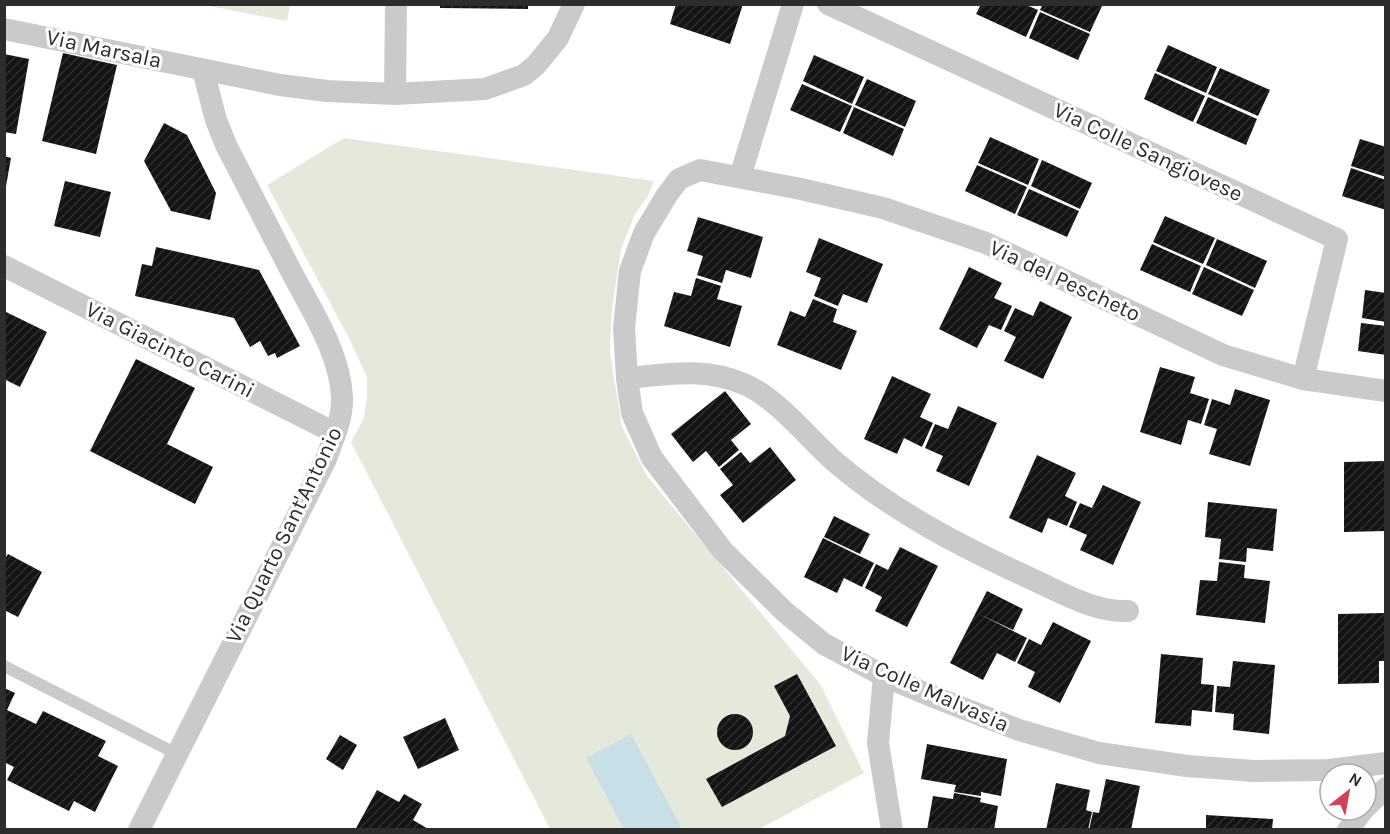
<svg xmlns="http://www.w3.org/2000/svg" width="1390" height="834" font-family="Karla,sans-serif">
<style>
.green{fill:#e4e9db}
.water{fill:#c9dfe7}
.building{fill:url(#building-hatch)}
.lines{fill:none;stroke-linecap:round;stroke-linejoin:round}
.lane{stroke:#cacaca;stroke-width:12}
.street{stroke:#cacaca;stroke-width:22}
.labels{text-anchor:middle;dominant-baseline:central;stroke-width:6;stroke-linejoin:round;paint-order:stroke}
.street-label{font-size:22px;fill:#2d2d2d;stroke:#fff}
</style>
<defs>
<pattern id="building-hatch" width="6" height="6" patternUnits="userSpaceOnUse" patternTransform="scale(1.5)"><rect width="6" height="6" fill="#141414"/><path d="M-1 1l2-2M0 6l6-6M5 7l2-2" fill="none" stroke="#2e2e2e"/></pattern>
</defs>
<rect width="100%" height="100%" fill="#fff"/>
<g class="green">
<polygon points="204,5 290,5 287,21"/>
<polygon points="344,138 654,181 648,196 635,214 621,249 612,309 610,353 622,427 647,476 820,684 864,773 759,829 550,829 351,442 364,418 367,397 367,377 349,338 267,185"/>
</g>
<polygon class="water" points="631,734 681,827 675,829 624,829 586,758"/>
<g class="building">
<polygon points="440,4 528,4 528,9 440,8"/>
<polygon points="676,4 743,4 730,44 670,24"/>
<polygon points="981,4 1024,4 1038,10 1026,37 976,14"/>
<polygon points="1043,4 1099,4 1102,6 1090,32 1040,10"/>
<polygon points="1040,12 1090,34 1078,60 1029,38"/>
<polygon points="1168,45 1217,67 1206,93 1156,71"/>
<polygon points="63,53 117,65 96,154 42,141"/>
<polygon points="4,54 29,59 16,134 4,132"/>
<polygon points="814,55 864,77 852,104 803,81"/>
<polygon points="1220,68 1270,90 1258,116 1208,94"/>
<polygon points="1155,73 1205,96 1193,122 1144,99"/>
<polygon points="867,79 916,101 905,127 855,105"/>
<polygon points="802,84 852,106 840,132 790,110"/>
<polygon points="1208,97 1257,119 1246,145 1196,123"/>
<polygon points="854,107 904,129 893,156 843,133"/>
<polygon points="164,123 187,135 216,193 210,220 171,211 144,161"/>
<polygon points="990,137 1039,159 1028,185 978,163"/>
<polygon points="1360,139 1386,147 1386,177 1351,166"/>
<polygon points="4,156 11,158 6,186 4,186"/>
<polygon points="1042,160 1092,183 1080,209 1031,186"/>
<polygon points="977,165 1027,187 1015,214 965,191"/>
<polygon points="1351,168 1386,180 1386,210 1342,196"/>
<polygon points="65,181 111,192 100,237 54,226"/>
<polygon points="1029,189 1079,211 1067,237 1017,215"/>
<polygon points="1165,216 1215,238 1203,264 1153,242"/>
<polygon points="698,217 763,237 751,278 726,270 722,283 697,275 703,256 687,251"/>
<polygon points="819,238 883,264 867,303 843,294 838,306 814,296 821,278 806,272"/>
<polygon points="1217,239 1267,261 1255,288 1206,265"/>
<polygon points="1152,244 1201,266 1190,292 1140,270"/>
<polygon points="156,247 259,270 300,346 277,358 275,353 268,356 260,341 250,347 234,318 135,296 142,264 152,266"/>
<polygon points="969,267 1002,283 994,298 1012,306 1001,330 989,325 977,348 939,329"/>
<polygon points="1204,267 1254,290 1242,316 1192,294"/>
<polygon points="696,278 721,286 717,299 742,306 730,347 664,326 674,292 691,296"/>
<polygon points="1365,290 1386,293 1386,322 1362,318"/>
<polygon points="813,299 837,309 833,322 857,331 841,370 777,345 790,311 805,317"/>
<polygon points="1040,301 1072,317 1043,379 1004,361 1016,337 1004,331 1015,308 1033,316"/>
<polygon points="4,311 47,332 20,387 4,379"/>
<polygon points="1361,323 1386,326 1386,355 1358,351"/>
<polygon points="136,359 195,388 167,444 213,467 195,504 90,451"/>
<polygon points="1160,367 1195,377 1190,393 1209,399 1201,424 1188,420 1181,445 1140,432"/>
<polygon points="892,376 931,394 920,417 933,423 922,447 904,438 897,454 864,439"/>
<polygon points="1235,389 1270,400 1250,466 1209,454 1217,429 1204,425 1212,399 1230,405"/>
<polygon points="725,391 751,424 731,440 739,450 719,467 706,451 693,462 671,434"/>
<polygon points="958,406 997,423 969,486 936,471 943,456 925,448 935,424 948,429"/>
<polygon points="770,447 796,480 743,523 720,495 733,485 720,469 741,452 750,463"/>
<polygon points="1037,455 1076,473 1065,496 1077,502 1067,526 1048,518 1042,533 1009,518"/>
<polygon points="1385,461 1386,531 1344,532 1344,462"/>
<polygon points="1103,485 1141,502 1113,565 1080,550 1087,535 1069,527 1080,503 1092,508"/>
<polygon points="1208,502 1277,509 1273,551 1247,548 1246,562 1219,559 1221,539 1205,537"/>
<polygon points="834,516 870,534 860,554 824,537"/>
<polygon points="823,538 874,563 862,587 844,578 837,593 804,577"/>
<polygon points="900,547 938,566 907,627 875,611 882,597 865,588 876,564 888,570"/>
<polygon points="8,554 42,572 18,617 4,610 4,560"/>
<polygon points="1219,562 1245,565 1244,578 1270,581 1265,623 1196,615 1200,580 1217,581"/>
<polygon points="987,591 1023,609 1013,630 979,614 1027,638 1015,662 997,653 983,680 950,663"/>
<polygon points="1385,613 1386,661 1379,661 1379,683 1338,684 1338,614"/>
<polygon points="1053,622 1091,641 1060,703 1028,687 1035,672 1017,663 1029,639 1041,645"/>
<polygon points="1161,654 1203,658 1201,684 1214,685 1212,712 1192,710 1191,726 1155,723"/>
<polygon points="1233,661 1275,665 1269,734 1233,730 1234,714 1215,712 1217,686 1230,687"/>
<polygon points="797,674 836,746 722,807 706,779 785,736 790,716 774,686"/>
<polygon points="4,688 15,693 7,710 36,724 43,711 106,741 98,756 118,766 95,812 74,801 69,811 7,780 14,767 4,762"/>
<circle cx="735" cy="732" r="18"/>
<polygon points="445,718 459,750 418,769 403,737"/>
<polygon points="340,735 357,745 343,770 326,759"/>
<polygon points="927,744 1007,759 1001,796 981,792 981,796 954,792 956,785 921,779"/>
<polygon points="1106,779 1140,786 1131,830 1089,830 1093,812 1099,813"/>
<polygon points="1056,783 1090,790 1086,810 1092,812 1088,830 1046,830"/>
<polygon points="377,790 399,802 404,794 422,804 413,820 430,830 355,830"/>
<polygon points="954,793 981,798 980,802 998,806 994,830 927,830 933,796 953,799"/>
<polygon points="1206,815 1273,819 1272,830 1206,830"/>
</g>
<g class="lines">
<polyline class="lane" points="4,666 177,754"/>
<g class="street">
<polyline points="828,4 1337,239 1303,379"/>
<polyline points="4,29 280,85 327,91 395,94 485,89 524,75 536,65 558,38 574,4"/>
<polyline points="395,94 396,4"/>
<polyline points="740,177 793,4"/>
<polyline points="4,266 335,433"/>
<path d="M627,378C669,374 704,367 744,384C778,399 807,437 834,461C894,513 966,549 1038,582C1066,595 1096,612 1128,611"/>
<polyline points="1386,391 1303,379 1223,355 986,243 883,208 801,189 700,170 679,179 667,195 644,233 630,271 624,328 627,378 632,413 652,458 723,551 785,612 824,644 884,676 934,697 1019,730 1099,753 1187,766 1254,771 1329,770 1386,763"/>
<polyline points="884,676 878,743 892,830"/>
<polyline points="1366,807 1386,788"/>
<path d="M139,830L326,459C333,439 343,419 342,397C340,353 311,309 291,271C269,229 248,187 226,145L216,120L203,70"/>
<polyline points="1348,830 1363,810"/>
</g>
</g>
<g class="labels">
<g class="street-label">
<text transform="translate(104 49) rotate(12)">Via Marsala</text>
<text transform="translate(1148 152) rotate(25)">Via Colle Sangiovese</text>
<text transform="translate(1065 281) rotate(25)">Via del Pescheto</text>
<text transform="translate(170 350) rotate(27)">Via Giacinto Carini</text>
<text transform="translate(284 535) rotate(-64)">Via Quarto Sant'Antonio</text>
<text transform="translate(925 689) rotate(24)">Via Colle Malvasia</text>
</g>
</g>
<rect width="1390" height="834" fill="none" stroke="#2d2d2d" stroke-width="12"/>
<g transform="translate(1348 792) rotate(31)"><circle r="28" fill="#ffffff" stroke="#ababab" stroke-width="1.5"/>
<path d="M0-4.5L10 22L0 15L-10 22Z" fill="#d43f59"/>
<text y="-9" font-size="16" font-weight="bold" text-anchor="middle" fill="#2d2d2d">N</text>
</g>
</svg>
